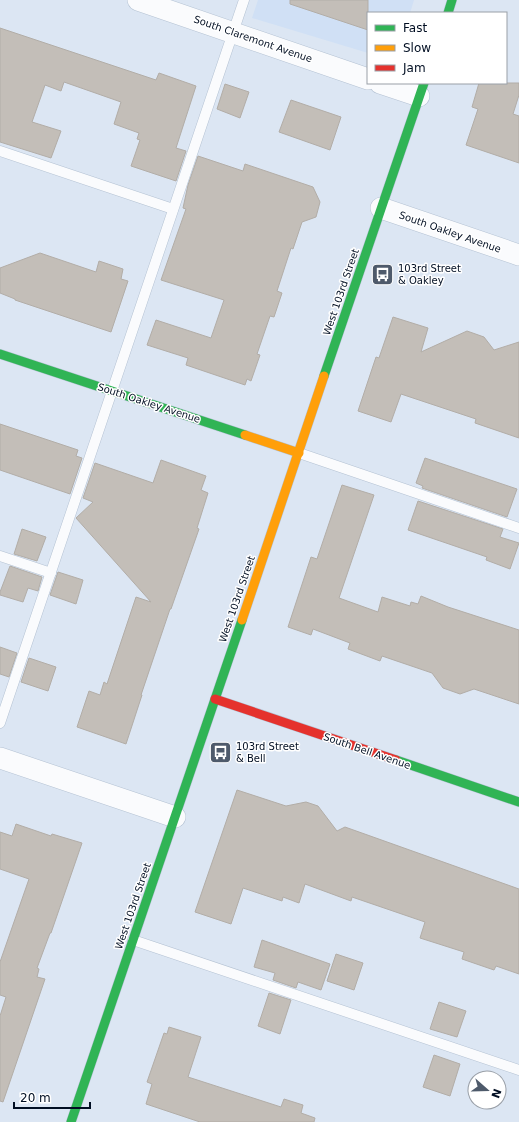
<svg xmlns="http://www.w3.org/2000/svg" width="519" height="1122" font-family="'DejaVu Sans',sans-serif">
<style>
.built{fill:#d0e0f5}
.building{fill:#c3beb8;stroke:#b2ada7}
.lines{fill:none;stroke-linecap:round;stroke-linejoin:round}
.lane-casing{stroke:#b4c2d3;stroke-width:11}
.street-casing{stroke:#b4c2d3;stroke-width:22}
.fast-casing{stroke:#b4c2d3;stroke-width:10}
.slow-casing{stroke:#b4c2d3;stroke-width:10}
.jam-casing{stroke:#b4c2d3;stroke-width:10}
.lane{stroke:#fafbfd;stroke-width:10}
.street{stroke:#fafbfd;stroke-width:21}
.fast{stroke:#30b455;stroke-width:9}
.slow{stroke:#ff9f0a;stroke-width:9}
.jam{stroke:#e5322d;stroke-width:9}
.labels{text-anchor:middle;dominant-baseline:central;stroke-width:3;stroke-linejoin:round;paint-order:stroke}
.street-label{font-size:10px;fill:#010e22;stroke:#fff}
.poi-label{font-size:10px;fill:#010e22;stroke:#fff;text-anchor:start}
</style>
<rect width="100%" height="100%" fill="#dce6f3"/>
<polygon class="built" points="258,0 414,0 410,13 368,13 368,53 252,18"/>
<g class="building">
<polygon points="290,0 368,0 368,30 290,4"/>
<polygon points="0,28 156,80 159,73 196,86 176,148 186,151 176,181 131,166 140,140 137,139 139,133 114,124 121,102 64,82 61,91 45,85 32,122 61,131 51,158 0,142"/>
<polygon points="479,83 519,83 519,95 513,114 519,116 519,163 466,145 478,109 472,107"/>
<polygon points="225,84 249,92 240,118 217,109"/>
<polygon points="291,100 341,117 330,150 279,132"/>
<polygon points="198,156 243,171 245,164 313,187 320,202 316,217 302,222 293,249 291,248 277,291 282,293 274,317 270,316 257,354 260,355 251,381 247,379 245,385 186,365 188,358 147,345 156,320 211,338 224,300 161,280 186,209 183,208 188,185"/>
<polygon points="40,253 96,272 99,261 123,269 121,279 128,281 111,332 15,300 15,299 0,293 0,268"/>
<polygon points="393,317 428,328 421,352 467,331 484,337 494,350 519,342 519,438 475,423 476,419 401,394 391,422 358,411 376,357 379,358"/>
<polygon points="0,424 78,450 76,456 82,458 70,494 0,470"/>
<polygon points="425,458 517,489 507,517 422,488 423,486 416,483"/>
<polygon points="161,460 206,476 201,490 208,493 197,528 199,529 171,609 170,609 141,695 142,695 126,744 77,727 89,691 100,695 104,682 107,684 136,597 151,602 76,518 93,502 83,498 95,463 153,483"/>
<polygon points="342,485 374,495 339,598 378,612 382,597 410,606 411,602 418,604 421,596 448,607 519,630 519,704 474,689 460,694 443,688 432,673 382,656 380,661 348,649 350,643 313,629 311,635 288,627 311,557 317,559"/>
<polygon points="418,501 503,529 500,537 519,543 510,569 486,560 487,557 408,530"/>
<polygon points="22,529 46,537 37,561 14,554"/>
<polygon points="10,566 42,577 38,591 28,588 23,602 0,595 0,592"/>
<polygon points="58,572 83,580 76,604 50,595"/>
<polygon points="0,647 17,653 9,677 0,674"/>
<polygon points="29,658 56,667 48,691 21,682"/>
<polygon points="237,790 286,806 306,802 318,806 337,831 345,827 519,889 519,974 496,966 494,970 462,959 464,952 420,938 425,922 352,897 351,901 305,884 299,903 283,897 282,901 243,888 231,924 195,912"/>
<polygon points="16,824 51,836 52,834 82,843 51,933 50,933 37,968 39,969 37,977 45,979 3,1102 0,1101 0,1016 6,997 0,995 0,962 29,879 0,869 0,832 12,836"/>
<polygon points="262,940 330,964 321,990 298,982 296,988 273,980 275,973 254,967"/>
<polygon points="336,954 363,963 354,990 327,981"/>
<polygon points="269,993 291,1000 280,1034 258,1026"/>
<polygon points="439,1002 466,1011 457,1037 430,1029"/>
<polygon points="169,1027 201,1037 188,1077 281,1107 284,1099 303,1105 301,1113 315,1118 314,1122 200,1122 146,1104 152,1084 147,1082 164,1033 167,1034"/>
<polygon points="434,1055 460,1064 450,1096 423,1087"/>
</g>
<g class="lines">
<defs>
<g id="lane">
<polyline points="0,151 173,209"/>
<polyline points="299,453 519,528"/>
<polyline points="0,556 51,573"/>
<polyline points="0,723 244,0"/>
<polyline points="133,940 519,1070"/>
</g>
<g id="street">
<polyline points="138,0 368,79"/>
<polyline points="380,83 419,96"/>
<polyline points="381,208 519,255"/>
<polyline points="0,758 175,817"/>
</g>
<g id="fast">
<polyline points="448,13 452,0"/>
<polyline points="0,354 245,435"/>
<polyline points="324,376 424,83"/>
<polyline points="396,760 519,802"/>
<polyline points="71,1122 242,620"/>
</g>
<g id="slow">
<polyline points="245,435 299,453"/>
<polyline points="242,620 324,376"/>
</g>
<polyline id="jam" points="215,699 396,760"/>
</defs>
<use href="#lane" class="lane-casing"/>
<use href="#street" class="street-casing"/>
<use href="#fast" class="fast-casing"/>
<use href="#slow" class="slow-casing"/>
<use href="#jam" class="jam-casing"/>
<use href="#lane" class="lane"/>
<use href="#street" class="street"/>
<use href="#fast" class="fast"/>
<use href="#slow" class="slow"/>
<use href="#jam" class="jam"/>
</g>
<defs>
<symbol id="bus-square" viewBox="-11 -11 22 22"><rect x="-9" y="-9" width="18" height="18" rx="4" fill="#4e5a6b" stroke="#fff"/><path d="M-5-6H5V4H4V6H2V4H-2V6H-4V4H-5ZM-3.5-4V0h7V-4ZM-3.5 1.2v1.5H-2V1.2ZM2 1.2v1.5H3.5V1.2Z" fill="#fff"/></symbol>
</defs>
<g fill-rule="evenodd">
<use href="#bus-square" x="370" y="262" width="25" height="25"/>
<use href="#bus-square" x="208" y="740" width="25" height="25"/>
</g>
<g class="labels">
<g class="street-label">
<text transform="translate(253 39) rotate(19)">South Claremont Avenue</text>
<text transform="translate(450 232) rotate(19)">South Oakley Avenue</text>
<text transform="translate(341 292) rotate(-71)">West 103rd Street</text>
<text transform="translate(149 403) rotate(18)">South Oakley Avenue</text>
<text transform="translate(237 599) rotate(-71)">West 103rd Street</text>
<text transform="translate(367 751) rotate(19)">South Bell Avenue</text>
<text transform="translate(133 906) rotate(-71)">West 103rd Street</text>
</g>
<g class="poi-label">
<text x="398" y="268">103rd Street<tspan x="398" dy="12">&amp; Oakley</tspan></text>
<text x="236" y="746">103rd Street<tspan x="236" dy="12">&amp; Bell</tspan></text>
</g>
</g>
<rect x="367" y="12" width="140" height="72" fill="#ffffff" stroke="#999fa7"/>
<rect x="375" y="25" width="20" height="6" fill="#30b455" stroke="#999fa7"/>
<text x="403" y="32" font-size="12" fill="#010e22">Fast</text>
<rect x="375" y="45" width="20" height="6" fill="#ff9f0a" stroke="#999fa7"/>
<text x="403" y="52" font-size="12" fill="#010e22">Slow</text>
<rect x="375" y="65" width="20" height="6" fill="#e5322d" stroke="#999fa7"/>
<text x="403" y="72" font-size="12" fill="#010e22">Jam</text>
<g transform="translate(487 1090) rotate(110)"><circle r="19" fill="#ffffff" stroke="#999fa7"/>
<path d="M0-3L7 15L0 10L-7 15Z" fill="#4e5a6b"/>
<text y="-6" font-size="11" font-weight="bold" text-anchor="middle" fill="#010e22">N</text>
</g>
<path d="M14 1102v6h76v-6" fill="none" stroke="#010e22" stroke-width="2"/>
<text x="20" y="1102" font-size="12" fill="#010e22" stroke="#ffffff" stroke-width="3" paint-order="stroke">20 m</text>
</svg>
